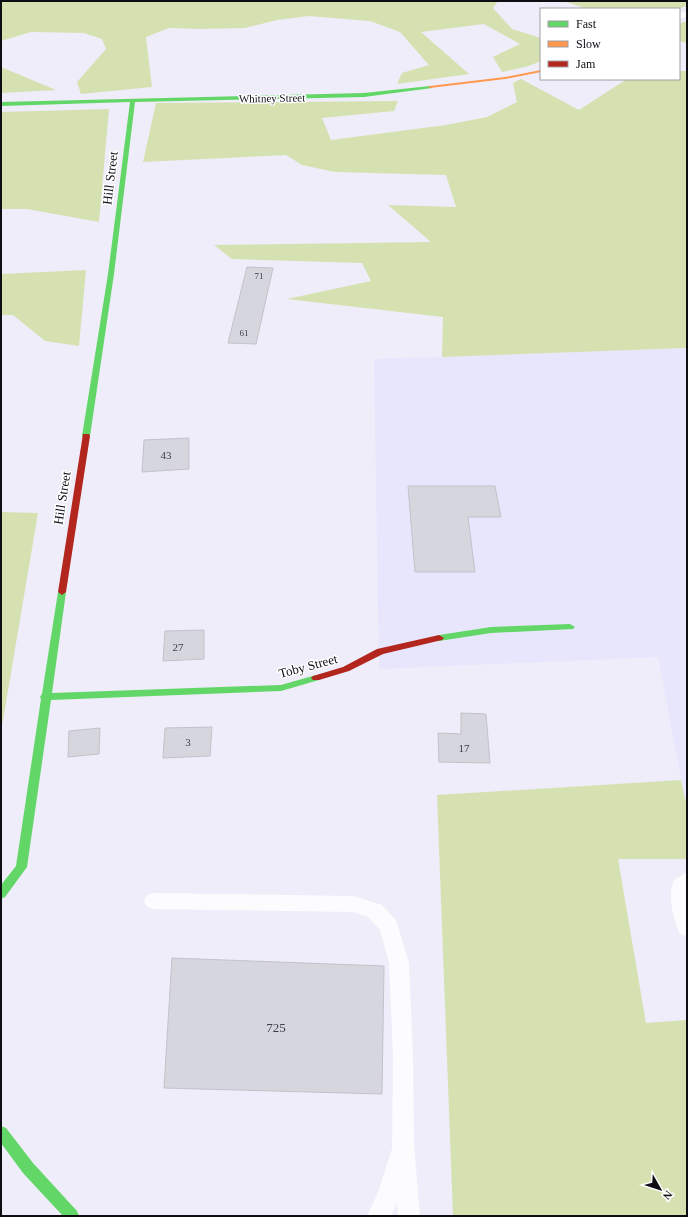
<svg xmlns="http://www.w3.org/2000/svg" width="688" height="1217" font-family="Georgia,serif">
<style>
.built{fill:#e8e6fc}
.green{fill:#d6e1b1}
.building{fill:#d6d6df;stroke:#c3c2cb}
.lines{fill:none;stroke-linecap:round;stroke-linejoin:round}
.lane{fill:#fcfcfe;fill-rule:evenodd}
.street{fill:#fcfcfe;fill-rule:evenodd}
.fast{fill:#63d668;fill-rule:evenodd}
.slow{fill:#ff974d;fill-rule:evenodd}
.jam{fill:#b3261e;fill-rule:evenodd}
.labels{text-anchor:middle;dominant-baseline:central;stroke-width:3;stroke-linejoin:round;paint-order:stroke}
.far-number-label{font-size:9px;fill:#414048}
.far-street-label{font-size:11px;fill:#0e0d14;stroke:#fff}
.number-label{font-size:11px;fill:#414048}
.street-label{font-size:13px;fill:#0e0d14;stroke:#fff}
.near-number-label{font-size:13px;fill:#414048}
</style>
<rect width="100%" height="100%" fill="#eeedf9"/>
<polygon class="built" points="687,348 687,799 685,799 658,657 379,669 374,359"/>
<g class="green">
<polygon points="1,1 498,1 493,8 512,29 541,38 541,61 529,66 502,72 493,57 520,44 484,24 421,32 469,74 397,84 402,73 429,65 400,32 370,21 309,16 277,20 245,28 200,29 169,28 146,37 152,87 81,94 77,82 106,49 102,39 84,33 31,32 1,41"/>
<polygon points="563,1 687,1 687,6 677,9 587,9"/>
<polygon points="687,21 687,43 679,41 679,24"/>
<polygon points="1,67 56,90 1,93"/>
<polygon points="679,71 687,71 687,348 442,357 443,317 287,299 371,281 362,263 232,259 214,245 431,242 388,205 456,207 446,175 335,172 302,165 286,155 143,162 156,103 398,101 394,111 322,118 331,140 446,125 487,117 517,102 513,83 521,79 579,110 627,79 679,79"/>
<polygon points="109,109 99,222 27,209 1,209 1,112"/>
<polygon points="86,270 79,346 45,341 13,315 1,315 1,274"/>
<polygon points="1,512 38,513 1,732"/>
<polygon points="681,780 685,799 687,799 687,859 618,859 646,1023 687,1020 687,1216 453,1216 437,795"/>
</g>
<g class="building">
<polygon points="247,267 273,268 256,344 228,343"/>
<polygon points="189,438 189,469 142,472 144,440"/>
<polygon points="408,486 495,486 501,517 468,517 475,572 415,572"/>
<polygon points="204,630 204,659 163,661 165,631"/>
<polygon points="461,713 486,714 490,763 439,762 438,733 461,734"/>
<polygon points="212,727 210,756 163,758 165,728"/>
<polygon points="100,728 99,754 68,757 69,731"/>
<polygon points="172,958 384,966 382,1094 164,1088"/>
</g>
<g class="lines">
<g class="lane">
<path d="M687,872V936L680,934C673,919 667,895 674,880Z"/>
<polygon points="153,893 354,896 382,905 396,920 409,963 413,1056 414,1145 420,1216 398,1216 397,1203 391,1216 367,1216 378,1192 392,1149 393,1056 389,963 380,930 368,917 354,912 153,909 146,906 144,901 146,896"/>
</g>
<polygon class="street" points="687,11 687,17 679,19 679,13"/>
<g class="fast">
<polygon points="430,86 432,87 432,88 364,97 135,102 114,274 90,436 89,438 83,438 82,436 108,274 130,102 1,106 1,102 364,93"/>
<polygon points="62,589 66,592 52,693 281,685 316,675 319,676 321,678 319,680 281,691 51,700 27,867 5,897 1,899 1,885 16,866 41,699 40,697 42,694 58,592"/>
<polygon points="570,624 575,627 573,629 491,633 439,641 434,638 439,635 491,627"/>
<polygon points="1,1126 6,1128 33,1163 77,1211 79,1216 63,1216 23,1173 1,1143"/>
</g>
<polygon class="slow" points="541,70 541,72 505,79 430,88 428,87 430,86 505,77"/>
<g class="jam">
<polygon points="83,434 89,434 90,436 66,592 62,595 58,592"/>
<polygon points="439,635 444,638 442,640 383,654 349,671 319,680 313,680 311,678 313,676 343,667 377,649"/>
</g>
</g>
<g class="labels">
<g class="far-number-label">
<text x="259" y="276">71</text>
<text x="244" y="333">61</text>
</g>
<g class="far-street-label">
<text transform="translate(272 98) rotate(-1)">Whitney Street</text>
</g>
<g class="number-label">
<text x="166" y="455">43</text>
<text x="178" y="647">27</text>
<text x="188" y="742">3</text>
<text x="464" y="748">17</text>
</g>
<g class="street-label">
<text transform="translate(110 178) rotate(-83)">Hill Street</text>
<text transform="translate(62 498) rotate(-81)">Hill Street</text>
<text transform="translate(308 666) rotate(-15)">Toby Street</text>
</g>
<g class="near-number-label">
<text x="276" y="1027">725</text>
</g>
</g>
<rect width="688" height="1217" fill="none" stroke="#0e0d14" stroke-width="4"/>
<rect x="540" y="8" width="140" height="72" fill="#ffffff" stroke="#9f9ea1"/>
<rect x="548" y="21" width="20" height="6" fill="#63d668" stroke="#9f9ea1"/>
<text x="576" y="28" font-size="12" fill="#0e0d14">Fast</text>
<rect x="548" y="41" width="20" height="6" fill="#ff974d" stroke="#9f9ea1"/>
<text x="576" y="48" font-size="12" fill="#0e0d14">Slow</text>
<rect x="548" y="61" width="20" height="6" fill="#b3261e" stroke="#9f9ea1"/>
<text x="576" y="68" font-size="12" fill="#0e0d14">Jam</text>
<g transform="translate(660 1189) rotate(129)" stroke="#ffffff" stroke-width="3" paint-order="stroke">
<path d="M0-3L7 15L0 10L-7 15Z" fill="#0e0d14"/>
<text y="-6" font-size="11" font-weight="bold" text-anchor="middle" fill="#0e0d14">N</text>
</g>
</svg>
